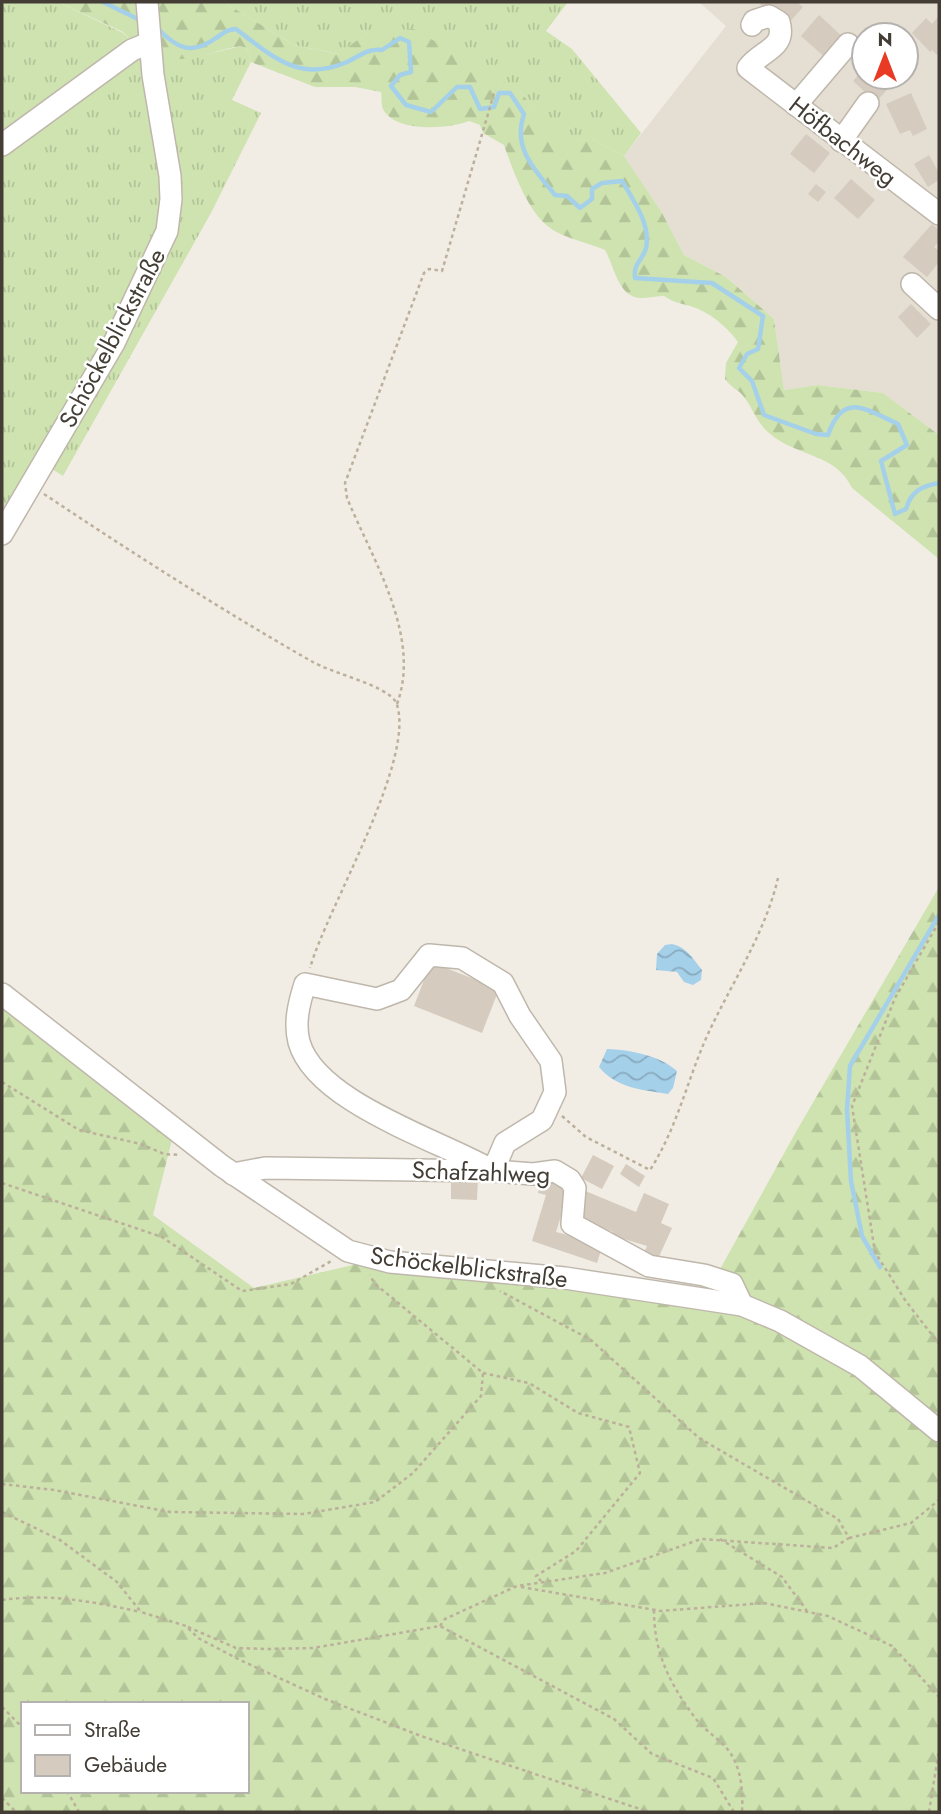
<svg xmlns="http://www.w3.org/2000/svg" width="941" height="1814" font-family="Jost,sans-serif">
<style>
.residential{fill:#e5dfd3;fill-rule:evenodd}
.grass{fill:url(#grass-tufts)}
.forest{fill:url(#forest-firs);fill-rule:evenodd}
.water{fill:url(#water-waves)}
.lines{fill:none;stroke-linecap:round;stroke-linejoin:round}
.stream{stroke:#a5d0ea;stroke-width:4.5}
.building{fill:#d5cbbe}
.minor-casing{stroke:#bfb7ab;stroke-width:24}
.path{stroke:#bcaf9b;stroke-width:2.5;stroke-dasharray:3.5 3.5;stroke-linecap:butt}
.minor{stroke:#fff;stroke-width:21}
.labels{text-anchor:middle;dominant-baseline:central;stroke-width:5;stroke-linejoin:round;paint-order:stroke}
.street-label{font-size:24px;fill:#433d35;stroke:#fff}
</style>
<defs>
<pattern id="grass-tufts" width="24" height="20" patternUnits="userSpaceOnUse" patternTransform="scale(1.75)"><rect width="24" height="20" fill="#cee3b0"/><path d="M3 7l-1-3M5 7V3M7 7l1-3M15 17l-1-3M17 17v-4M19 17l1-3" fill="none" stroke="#b2c498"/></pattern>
<pattern id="forest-firs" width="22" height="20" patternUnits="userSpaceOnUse" patternTransform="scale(1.75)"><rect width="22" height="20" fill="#cee3b0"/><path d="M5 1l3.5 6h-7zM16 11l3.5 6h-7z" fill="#b2c498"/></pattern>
<pattern id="water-waves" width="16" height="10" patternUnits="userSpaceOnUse" patternTransform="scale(1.75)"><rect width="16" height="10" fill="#a5d0ea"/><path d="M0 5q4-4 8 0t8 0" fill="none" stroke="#88aabe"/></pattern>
</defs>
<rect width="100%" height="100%" fill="#f1ede5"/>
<path class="residential" d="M699,2H939V435L883,393L818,385L784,390L774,319L726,277L684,255L661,211L624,156L726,26ZM864,35H906V77H864Z"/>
<g class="grass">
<polygon points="2,2 58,2 123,33 134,44 2,140"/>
<polygon points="224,2 568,2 546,31 572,49 641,133 624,156 592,139 556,141 521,92 369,32 339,54 294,45"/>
<polygon points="241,46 247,49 251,62 232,100 261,113 211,213 63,476 47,466 166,250 155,50 204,55"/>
<polygon points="142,55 166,199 147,265 2,523 2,150"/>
</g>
<g class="forest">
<polygon points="58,2 135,2 139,38 134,44 123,32"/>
<path d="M154,2H224L294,45L338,54L369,32L414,29L521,92L556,140L592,139L624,156L661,211L684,255L726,277L774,319L784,390L818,385L883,393L939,435V559L852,488C836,453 796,457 769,433C757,423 753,409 744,397C739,390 730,387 725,379L726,363L738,342C726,326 710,312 690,306C680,303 674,303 664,296C657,296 649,298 641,298C618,298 614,265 605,250C589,243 568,239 553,230C529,216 513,171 504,145L483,133L480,125L469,121C449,129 395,133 383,109C381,105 382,97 381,92L355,87H315L251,62L247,49L241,46C212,49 181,71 155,50Z"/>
<path d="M939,887V1812H2V1002L173,1136L153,1215L254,1288L357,1264L703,1300L797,1130ZM23,1704H247V1791H23Z"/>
</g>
<g class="water">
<path d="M672,944C687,947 693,959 702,970L701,980L693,985L684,982L677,972L656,970L657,954L665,945Z"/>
<path d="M607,1049C630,1050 659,1055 677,1071L673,1088L668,1094C643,1090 616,1088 599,1067Z"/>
</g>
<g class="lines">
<g class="stream">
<polyline points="103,2 140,20"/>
<path d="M158,29C177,48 191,56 216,38C224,33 225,30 236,29C272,56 299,83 347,62C360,56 368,48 382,50L400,38L409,42L411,72L400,75L391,86L406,105L431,112L457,87H470L480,109L494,107L499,93H510L524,114C512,148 535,170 555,195L567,196L580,208L592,199V189L602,183L622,181C633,200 651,224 646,248C643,260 633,263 635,278L712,283L763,316L758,349L747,354L739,368L752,381L764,415L816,434L828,435C843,391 865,409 898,424L907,445L881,461L895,514L906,509C911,491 922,486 939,483"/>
<polyline points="880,1267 862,1236 851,1181 847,1110 850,1066 939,915"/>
</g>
</g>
<g class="building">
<polygon points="762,2 797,2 803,7 788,24 774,17 760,4"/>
<polygon points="819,15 845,39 827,59 801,36"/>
<polygon points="939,16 939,52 937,55 932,50 930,52 912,33 926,18 932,24"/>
<polygon points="864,69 864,77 888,77 894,82 876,102 853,81"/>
<polygon points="911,93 927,129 913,136 910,130 900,134 886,104"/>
<polygon points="806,134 830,153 814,173 790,154"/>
<polygon points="929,155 939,173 939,180 928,187 914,164"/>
<polygon points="851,179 875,200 858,219 834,198"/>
<polygon points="816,184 826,192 818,202 808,194"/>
<polygon points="932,224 939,230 939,241 934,247 939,251 939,262 927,277 903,257"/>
<polygon points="911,304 931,324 917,338 898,317"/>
<polygon points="431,962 499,989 482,1033 414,1006"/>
<polygon points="593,1155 614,1166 602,1189 581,1178"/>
<polygon points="626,1164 645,1176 639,1187 620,1174"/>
<polygon points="451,1177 478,1178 477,1200 451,1199"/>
<polygon points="542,1178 570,1187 556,1232 603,1244 597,1263 532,1241 546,1195 538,1193"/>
<polygon points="583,1190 636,1212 644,1193 669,1204 661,1223 672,1228 656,1263 642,1257 647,1246 611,1235 613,1232 572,1214"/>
</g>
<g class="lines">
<defs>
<g id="minor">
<path d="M752,25L754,21L769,16L779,22C787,49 761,50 748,68L939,214"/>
<polyline points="796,105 848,44"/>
<polyline points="841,141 868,103"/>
<polyline points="2,145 132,50 149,43"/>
<polyline points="912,284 939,309"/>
<polyline points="2,534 114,343 167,231 171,199 170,176 153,75 147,2"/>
<path d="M429,955L462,958L503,983L520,1016L551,1061L555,1092L542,1120L505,1143L493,1171C442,1141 316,1103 299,1042C294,1023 299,1003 305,984L377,999L401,990Z"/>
<polyline points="2,994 222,1166 348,1251 390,1262 565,1278 742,1305 780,1321 860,1366 939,1431"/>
<polyline points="233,1174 265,1168 493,1171 533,1174 555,1171 570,1180 575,1188 572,1224 649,1266 704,1275 732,1284 742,1305"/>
</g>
</defs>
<use href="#minor" class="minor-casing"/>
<g class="path">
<path d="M44,494C131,552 220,609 311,661C333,674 384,684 396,702C418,757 327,908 310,968"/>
<path d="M397,704C422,636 372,559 347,498L345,483L424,273L429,269L442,271L495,90"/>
<polyline points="939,922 895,998 852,1106 875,1252 905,1300 939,1344"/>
<polyline points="2,1082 79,1130 141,1144 164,1154 180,1155"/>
<path d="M562,1116L586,1137L650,1170C677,1128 687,1081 707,1036C731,984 765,934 778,878"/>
<polyline points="2,1183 162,1237 242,1291 291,1284 333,1260"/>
<polyline points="483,1373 529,1383 578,1413 629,1427 640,1473 576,1551 536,1576 541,1581"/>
<polyline points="2,1484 54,1490 170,1512 303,1514 375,1502 413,1473 481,1396 483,1373 374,1283 370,1275"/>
<polyline points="2,1512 60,1540 117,1582 141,1612 186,1626 198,1638 240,1660 325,1699 421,1736 649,1812"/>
<polyline points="849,1538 911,1523 939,1500"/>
<polyline points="720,1539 782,1577 807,1611"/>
<polyline points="521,1587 661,1611 764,1603 828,1616 892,1646 939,1697"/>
<path d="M2,1600C50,1593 94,1602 141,1612"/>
<path d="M654,1610C654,1654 670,1684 696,1719C706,1732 723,1741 731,1754C742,1772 743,1793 742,1812"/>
<polyline points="440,1626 445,1619 517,1586 605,1573 701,1539 833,1548 849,1538 838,1519 699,1438 591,1340 500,1291"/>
<polyline points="188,1627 236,1648 268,1649 313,1648 440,1626 614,1719 652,1754 713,1778 734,1812"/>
<polyline points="2,1707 23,1728"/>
<polyline points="67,1791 79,1812"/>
<polyline points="2,1798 16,1812"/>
<polyline points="929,1812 939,1750"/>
</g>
<use href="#minor" class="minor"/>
</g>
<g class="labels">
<g class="street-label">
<text transform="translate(843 141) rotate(38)">Höfbachweg</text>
<text transform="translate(112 338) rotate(-62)">Schöckelblickstraße</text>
<text transform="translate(481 1172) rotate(2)">Schafzahlweg</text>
<text transform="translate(469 1267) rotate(7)">Schöckelblickstraße</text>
</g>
</g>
<rect width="941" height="1814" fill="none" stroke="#433d35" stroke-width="7"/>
<rect x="21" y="1702" width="228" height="91" fill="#ffffff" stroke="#b4b1ae" stroke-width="2"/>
<rect x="35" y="1725" width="35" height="10" fill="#ffffff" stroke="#b4b1ae" stroke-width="2"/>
<text x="84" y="1737" font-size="21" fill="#433d35">Straße</text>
<rect x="35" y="1755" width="35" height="21" fill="#d5cbbe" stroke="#b4b1ae" stroke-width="2"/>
<text x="84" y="1772" font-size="21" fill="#433d35">Gebäude</text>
<g transform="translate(885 56)"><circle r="33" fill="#ffffff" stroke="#b4b1ae" stroke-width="2"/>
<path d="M0-5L12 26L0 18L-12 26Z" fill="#e93a24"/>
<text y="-10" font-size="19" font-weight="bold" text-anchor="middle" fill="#433d35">N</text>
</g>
</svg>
